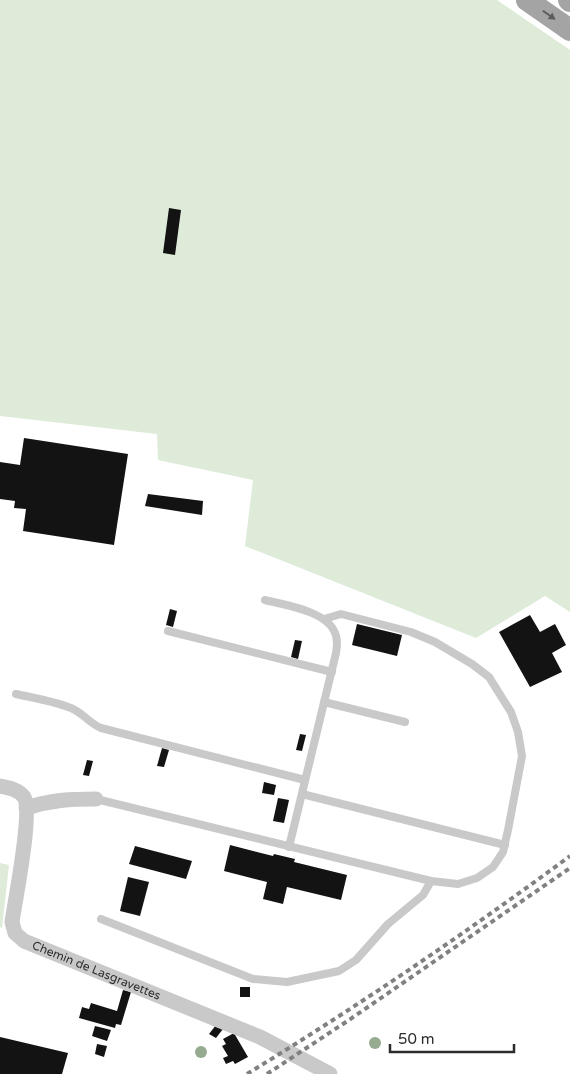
<svg xmlns="http://www.w3.org/2000/svg" width="570" height="1074" font-family="'Varela Round',sans-serif">
<style>
.green{fill:#ddebd8}
.building{fill:#131313}
.lines{fill:none;stroke-linecap:round;stroke-linejoin:round}
.lane{stroke:#c9c9c9;stroke-width:8}
.street{stroke:#c9c9c9;stroke-width:15}
.primary{stroke:#a4a4a4;stroke-width:22}
.rail{stroke:#818181;stroke-width:4;stroke-dasharray:5 4;stroke-linecap:butt}
.tree{fill:#96ac91}
.oneway{fill:#5c5c5c}
.labels{text-anchor:middle;dominant-baseline:central;stroke-width:5;stroke-linejoin:round;paint-order:stroke}
.street-label{font-size:12px;fill:#2c2c2c;stroke:#fff}
</style>
<rect width="100%" height="100%" fill="#fff"/>
<g class="green">
<polygon points="0,0 497,0 570,50 570,612 545,596 476,638 245,546 253,480 158,460 157,434 0,416"/>
<polygon points="0,863 9,865 2,928 0,927"/>
</g>
<g class="building">
<polygon points="169,208 181,210 175,255 163,253"/>
<polygon points="24,438 128,454 114,545 23,531 26,509 14,508 15,501 0,499 0,462 20,465"/>
<polygon points="148,494 203,501 202,515 145,506"/>
<polygon points="170,609 177,611 173,627 166,625"/>
<polygon points="530,615 540,632 555,624 566,645 552,653 562,672 530,687 499,632"/>
<polygon points="357,624 402,635 397,656 352,645"/>
<polygon points="295,640 302,641 298,659 291,657"/>
<polygon points="300,734 306,735 302,751 296,750"/>
<polygon points="162,748 169,750 164,767 157,766"/>
<polygon points="87,760 93,761 89,776 83,775"/>
<polygon points="264,782 276,785 274,795 262,793"/>
<polygon points="278,798 289,800 284,823 273,821"/>
<polygon points="230,845 273,856 274,854 295,859 294,862 347,875 341,900 287,887 283,904 263,899 267,882 224,871"/>
<polygon points="135,846 192,861 186,879 129,864"/>
<polygon points="128,877 149,882 140,916 120,911"/>
<rect x="240" y="987" width="10" height="10"/>
<polygon points="123,990 131,992 121,1025 116,1024 115,1028 79,1018 82,1007 89,1009 91,1003 117,1011"/>
<polygon points="216,1025 223,1029 216,1038 209,1034"/>
<polygon points="95,1026 111,1030 107,1041 92,1036"/>
<polygon points="234,1033 248,1057 235,1064 233,1061 226,1064 223,1058 228,1056 222,1046 226,1044 223,1039"/>
<polygon points="0,1037 68,1053 62,1074 0,1074"/>
<polygon points="97,1044 107,1046 104,1057 95,1054"/>
</g>
<g class="lines">
<g class="lane">
<path d="M265,600C285,605 327,611 335,633C338,639 337,647 336,653L289,847"/>
<polyline points="168,631 332,672"/>
<path d="M16,694C34,698 54,701 71,708C83,713 89,723 101,728L305,780"/>
<polyline points="324,702 405,722"/>
<polyline points="302,794 505,845"/>
<polyline points="96,799 431,881 458,884 477,878 493,867 503,852 508,830 522,756 518,732 511,712 489,677 472,664 435,642 411,632 341,614 324,619"/>
<polyline points="101,919 253,979 287,982 339,971 356,960 388,924 423,895 431,881"/>
</g>
<g class="street">
<path id="s1" d="M0,786C9,788 18,789 24,797C33,811 15,901 12,922L15,933L24,941L260,1037L330,1074"/>
<path d="M26,808C51,800 70,799 96,799"/>
</g>
<g class="primary">
<polyline points="527,0 570,30"/>
<polyline points="569,0 570,1"/>
</g>
<g class="rail">
<path d="M247,1074C358,1006 466,933 570,856"/>
<polyline points="267,1074 349,1020 570,868"/>
</g>
</g>
<g class="tree">
<circle cx="375" cy="1043" r="6"/>
<circle cx="201" cy="1052" r="6"/>
</g>
<defs><path id="oneway-solid" d="M-6-.8H1V-3.2L6.5 0L1 3.2V.8H-6Z" transform="scale(1.25)"/></defs>
<use class="oneway" href="#oneway-solid" transform="translate(549 15) rotate(35)"/>
<g class="labels">
<g class="street-label">
<text stroke="none"><textPath href="#s1" startOffset="255">Chemin de Lasgravettes</textPath></text>
</g>
</g>
<path d="M390 1044v8h124v-8" fill="none" stroke="#2c2c2c" stroke-width="2.5"/>
<text x="398" y="1044" font-size="15" fill="#2c2c2c" stroke="#ffffff" stroke-width="4" paint-order="stroke">50 m</text>
</svg>
